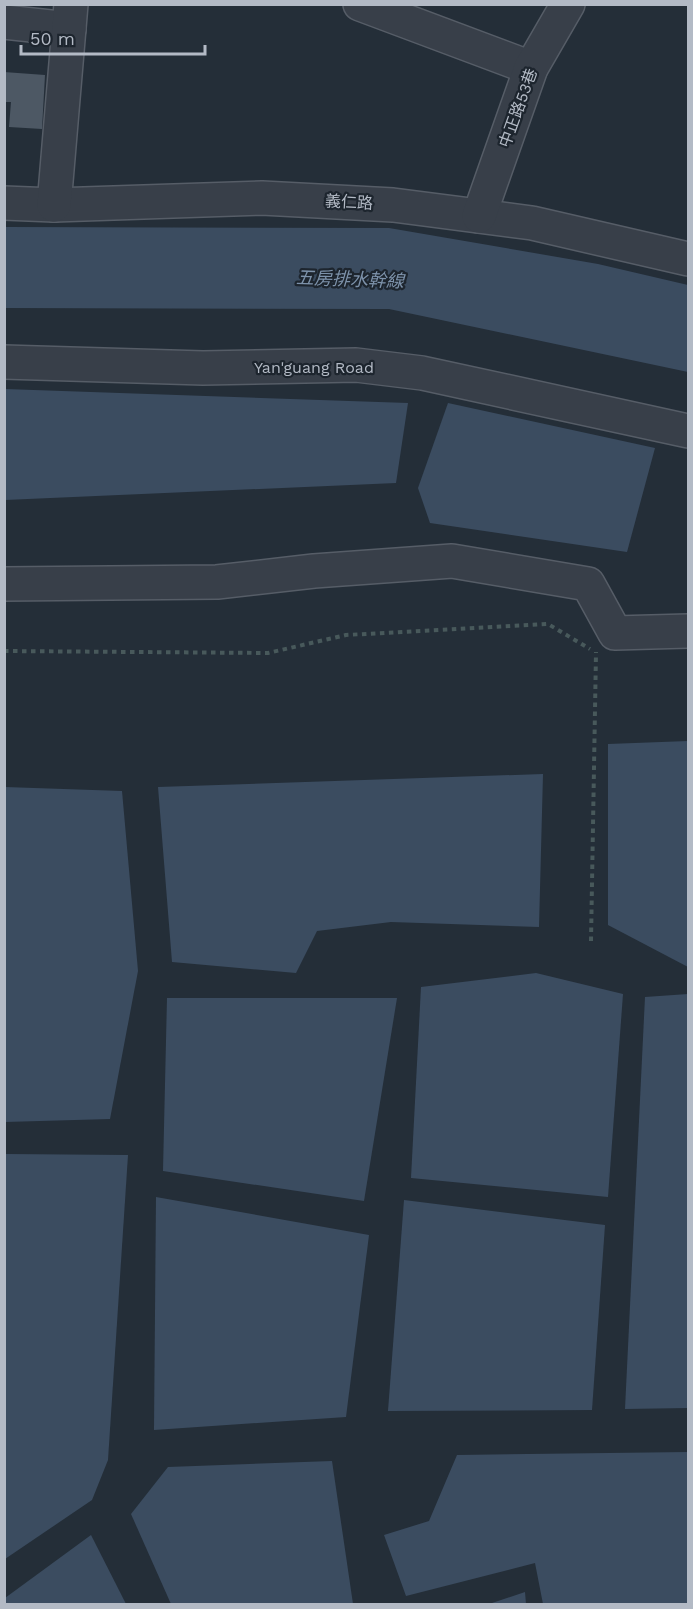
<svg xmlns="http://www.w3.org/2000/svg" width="693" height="1609" font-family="'Work Sans','Noto Sans TC',sans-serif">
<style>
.water{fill:#3b4c60}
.building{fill:#4d5864}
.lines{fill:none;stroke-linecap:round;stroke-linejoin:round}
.minor-casing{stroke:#565d67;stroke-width:36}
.path{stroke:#48595b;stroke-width:4;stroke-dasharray:4.5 4.5;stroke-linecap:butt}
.minor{stroke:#383f49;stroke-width:33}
.labels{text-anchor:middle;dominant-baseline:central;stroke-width:4.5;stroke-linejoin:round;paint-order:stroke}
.street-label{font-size:16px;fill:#b3bac5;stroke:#1d252e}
.water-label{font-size:18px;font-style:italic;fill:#7d92aa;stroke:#1d252e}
</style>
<rect width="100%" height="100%" fill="#242e38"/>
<g class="water">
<polygon points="5,227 389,228 598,264 688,285 688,372 389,309 5,308"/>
<polygon points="4,389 5,389 408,403 396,483 5,500"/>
<polygon points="448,403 655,448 627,552 430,523 418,488"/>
<polygon points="688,741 688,967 608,925 608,744"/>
<polygon points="543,774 539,927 391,922 317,931 296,973 172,962 158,787"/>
<polygon points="5,787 122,791 138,971 110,1119 5,1122"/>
<polygon points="536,973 623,994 608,1197 411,1178 421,987"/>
<polygon points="688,994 688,1408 625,1409 645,997"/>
<polygon points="167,998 397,998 364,1201 163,1171"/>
<polygon points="5,1154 128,1155 108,1460 92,1500 5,1559"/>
<polygon points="156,1197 369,1235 346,1417 154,1430"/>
<polygon points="404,1200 605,1225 592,1410 388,1411"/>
<polygon points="688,1452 688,1604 543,1604 535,1563 406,1596 384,1535 429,1521 457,1455"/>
<polygon points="332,1461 353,1604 171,1604 131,1514 168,1467"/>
<polygon points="91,1535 126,1604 5,1604 5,1598"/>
<polygon points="525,1592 526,1604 489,1604"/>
</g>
<polygon class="building" points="4,72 45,75 42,129 9,127 11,102 4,102"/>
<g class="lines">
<defs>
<g id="minor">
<polyline points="360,4 531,68"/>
<polyline points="4,22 69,29"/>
<polyline points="4,203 54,205 262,198 393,205 532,223 688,259"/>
<polyline points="54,205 71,4"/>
<polyline points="479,216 531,68 568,4"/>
<polyline points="4,362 203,368 356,365 422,373 688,431"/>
<polyline points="4,584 217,582 314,571 452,561 588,584 615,633 688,631"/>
</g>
</defs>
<use href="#minor" class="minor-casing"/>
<g class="path">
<polyline points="4,651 268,653 346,635 548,624 590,649"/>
<polyline points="591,941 596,652"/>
</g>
<use href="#minor" class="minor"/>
</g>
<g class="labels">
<g class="street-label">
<text transform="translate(518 108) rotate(-70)">中正路53巷</text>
<text transform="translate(349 202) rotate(3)">義仁路</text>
<text x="314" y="367">Yan'guang Road</text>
</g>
<g class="water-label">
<text transform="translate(350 279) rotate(2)">五房排水幹線</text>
</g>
</g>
<rect width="693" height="1609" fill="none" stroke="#b3bac5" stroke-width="12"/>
<path d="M21 45v9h184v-9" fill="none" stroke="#b3bac5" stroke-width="3"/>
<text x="30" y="45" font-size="18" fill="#b3bac5" stroke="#1d252e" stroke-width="4.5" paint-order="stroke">50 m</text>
</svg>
